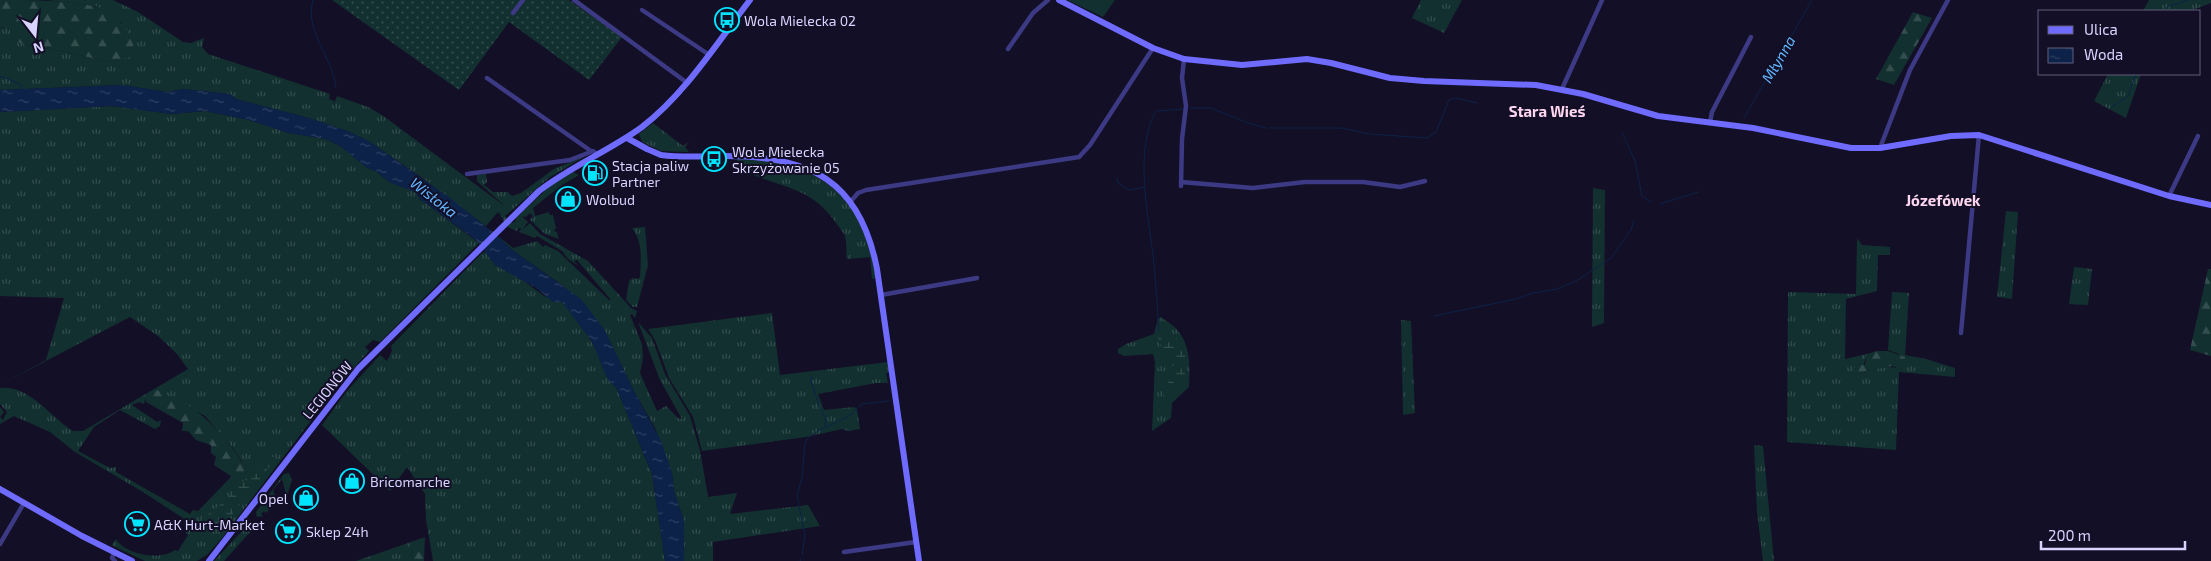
<svg xmlns="http://www.w3.org/2000/svg" width="2211" height="561" font-family="'Exo 2',sans-serif">
<style>
.grass{fill:url(#grass-tufts);fill-rule:evenodd}
.forest{fill:url(#forest-firs)}
.wetland{fill:url(#wetland-marsh)}
.park{fill:#12302f}
.garden{fill:url(#garden-dots)}
.water{fill:url(#water-ripples)}
.lines{fill:none;stroke-linecap:round;stroke-linejoin:round}
.stream{stroke:#0c2248;stroke-width:1}
.street{stroke:#3d3a85;stroke-width:4.5}
.secondary{stroke:#6f6bff;stroke-width:6}
.labels{text-anchor:middle;dominant-baseline:central;stroke-width:4;stroke-linejoin:round;paint-order:stroke}
.poi-label{font-size:14px;fill:#d9d4ff;stroke:#130f26;text-anchor:start}
.street-label{font-size:14px;fill:#d9d4ff;stroke:#130f26}
.water-label{font-size:15px;font-style:italic;fill:#62b6ff;stroke:#130f26}
.neighbourhood-label{font-size:15px;font-weight:bold;fill:#ffd6f0;stroke:#130f26}
</style>
<defs>
<pattern id="grass-tufts" width="24" height="20" patternUnits="userSpaceOnUse" patternTransform="scale(1.25)"><rect width="24" height="20" fill="#12302f"/><path d="M3 7l-1-3M5 7V3M7 7l1-3M15 17l-1-3M17 17v-4M19 17l1-3" fill="none" stroke="#344d4e"/></pattern>
<pattern id="forest-firs" width="22" height="20" patternUnits="userSpaceOnUse" patternTransform="scale(1.25)"><rect width="22" height="20" fill="#12302f"/><path d="M5 1l3.5 6h-7zM16 11l3.5 6h-7z" fill="#344d4e"/></pattern>
<pattern id="wetland-marsh" width="20" height="14" patternUnits="userSpaceOnUse" patternTransform="scale(1.25)"><rect width="20" height="14" fill="#12302f"/><path d="M1 5h8M5 5V1M11 12h8M15 12V8" fill="none" stroke="#344d4e"/></pattern>
<pattern id="garden-dots" width="8" height="8" patternUnits="userSpaceOnUse" patternTransform="scale(1.25)"><rect width="8" height="8" fill="#12302f"/><path d="M2 2h.1M6 6h.1" fill="none" stroke="#344d4e" stroke-width="1.8" stroke-linecap="round"/></pattern>
<pattern id="water-ripples" width="26" height="14" patternUnits="userSpaceOnUse" patternTransform="scale(1.25)"><rect width="26" height="14" fill="#0c2248"/><path d="M2 4q2-2 4 0t4 0M15 11q2-2 4 0t4 0" fill="none" stroke="#2f4163"/></pattern>
</defs>
<rect width="100%" height="100%" fill="#130f26"/>
<g class="grass">
<path d="M47,0H113L138,12L183,42L191,43L204,38L202,47L208,54L330,94L329,99L334,101L333,106L337,96L368,107L382,115L506,207L480,184L477,181V175L560,163L486,174L487,182L484,185L493,192H508L512,196L521,193L554,169L589,154L550,177L505,216L512,223L515,222L516,218L551,185L573,172L579,175L562,185L533,208L535,216L549,212L550,215H553L556,228L554,231L557,232L559,239L545,234L530,220L533,216L530,213L526,217L522,216L528,222L522,230L530,223L540,234L588,261L631,308L637,311L635,318L632,314L630,315L642,344L643,358L640,373L657,411L666,406L678,418L682,419L660,380L638,322L652,338L665,374L690,416L700,450L708,497L737,493L730,514L808,505L820,526L713,542V561H684V521L674,492L672,473L655,428L634,391L604,329L562,285L511,249L498,236L513,248L537,241L543,247L545,245L558,251L609,300H611L577,260L574,261L579,266L568,259L562,251L537,236L535,238L519,232L521,230L520,227L517,231C499,224 509,225 498,212L486,226L421,177L370,142L350,132L309,118L236,99L230,94L183,89L167,92L122,85L0,90V28L9,27L13,38L23,45L41,47L111,62L122,23L96,6Z"/>
<polygon points="1421,0 1462,0 1444,33 1412,18"/>
<polygon points="2149,0 2211,0 2211,3 2190,11 2143,11"/>
<polygon points="2108,74 2141,74 2126,118 2094,101"/>
<path d="M112,106L171,114L205,111L249,120L289,133L326,139L340,146L366,167L377,172L389,182L415,192L420,199L479,243L380,342L373,340L365,347L369,351L335,389L222,538L208,554L197,561H145L113,546L112,544L116,539C126,555 160,561 175,550L178,551L188,535L186,533L192,524L143,492L75,452L50,432L14,416L0,424V407L4,412L0,417L3,420L7,412L0,404V388C30,385 50,417 73,431H83L188,369L177,354L158,336L130,317L0,385L46,360L64,298L0,296V112ZM146,397L171,398L205,416L233,448L242,462L232,486L229,479L198,511L193,510L190,514L116,472V467L110,468L78,451L94,427L120,410L155,429L160,426L161,420L157,422L132,405L139,402L144,404Z"/>
<polygon points="653,123 683,146 689,142 685,147 689,152 661,151 642,142 639,134"/>
<path d="M737,158C789,161 834,173 861,222C869,236 872,262 876,278L872,279L870,257L847,259C846,252 847,243 845,236C843,232 839,227 836,223C809,184 778,189 741,169V164L737,163Z"/>
<polygon points="1593,188 1605,190 1604,323 1592,327"/>
<polygon points="2006,211 2018,212 2012,299 1997,297"/>
<path d="M645,227L648,265L637,307H633L626,300L629,281L633,278L638,279L640,277C641,259 643,242 632,228Z"/>
<path d="M1857,238L1862,245L1890,247V255H1878L1877,291L1846,299L1845,359L1867,354L1861,374C1869,369 1887,365 1896,368L1899,354L1888,350L1892,292L1909,293L1905,355L1926,359L1955,368V377L1899,372L1896,450L1787,442L1788,292L1856,294Z"/>
<polygon points="486,252 495,265 521,279 544,296 562,301 588,336 599,355 611,383 616,387 652,474 665,561 433,561 426,520 425,494 407,467 390,491 322,425 346,392 380,355 387,361 392,351 391,346 482,253"/>
<polygon points="2074,267 2092,269 2088,305 2069,304"/>
<polygon points="772,313 780,375 888,362 889,372 886,374 888,383 876,383 818,394 824,410 854,407 857,409 860,429 848,431 842,429 806,437 702,451 693,417 669,378 655,340 648,329"/>
<path d="M1160,317C1190,332 1191,358 1189,387L1172,403L1171,418L1152,431L1155,362L1153,354L1124,356L1118,353V349L1126,344L1154,334L1158,319Z"/>
<polygon points="1401,320 1411,321 1415,413 1403,415"/>
<polygon points="1754,445 1763,446 1774,561 1763,561 1757,512"/>
<polygon points="289,473 292,480 288,493 286,494 282,479 273,490 277,501 266,513 264,511 261,514 263,516 257,517 256,512 284,474"/>
<polygon points="250,527 253,528 253,531 251,531 224,561 214,561 243,530"/>
<polygon points="411,542 412,561 356,561"/>
</g>
<g class="forest">
<path d="M0,0C39,0 79,0 116,12L115,17C126,27 136,40 134,56L111,62L41,47L23,45L13,38L9,27L0,28Z"/>
<polygon points="1913,12 1932,18 1894,85 1876,79"/>
<polygon points="2208,269 2211,269 2211,356 2190,350"/>
<polygon points="1877,351 1888,351 1905,357 1904,366 1902,369 1892,366 1866,371 1861,374 1854,373 1853,369 1859,365 1865,365 1867,354"/>
<path d="M158,390L171,398L177,397C205,416 230,438 245,469L241,480L236,482L232,486L229,479L231,476L214,465L216,457L211,453V445L196,440L188,431H182L183,423L146,402L145,397Z"/>
<polygon points="425,537 424,561 412,561 411,542"/>
</g>
<g class="wetland">
<path d="M1162,330C1192,336 1195,389 1164,396L1163,391C1166,385 1171,380 1172,373C1176,354 1156,348 1158,333Z"/>
<polygon points="270,457 274,457 274,461 219,531 201,520 227,499 236,482 248,480 254,470"/>
</g>
<polygon class="park" points="1067,0 1115,0 1103,17"/>
<polygon class="garden" points="332,0 569,0 622,37 589,80 509,22 459,90"/>
<path class="water" d="M122,85L167,92L183,89L230,94L236,99L309,118L350,132L370,142L450,198L498,236L511,249L581,299L604,329L634,391L661,441L672,473L674,492L684,521V561H665L652,474L616,387C602,378 599,350 588,336C579,325 571,313 562,302H553L536,288L495,265L476,240L420,199L415,192L389,182L377,172L366,167L340,146L326,139L289,133L249,120L205,111L171,114L112,106L0,112V90Z"/>
<g class="lines">
<g class="stream">
<path d="M313,0C304,32 333,57 336,88"/>
<polyline points="2163,11 2169,6 2189,0"/>
<polyline points="0,76 20,84 23,91"/>
<polyline points="2112,107 2128,96 2136,74"/>
<polyline points="1190,108 1211,108 1245,122 1266,128"/>
<polyline points="1744,118 1812,0"/>
<polyline points="1270,128 1341,128 1370,134 1427,138 1436,132 1449,100 1456,98 1477,103"/>
<polyline points="1622,132 1635,161 1642,196 1651,202"/>
<polyline points="1117,178 1118,183 1129,190 1144,187"/>
<polyline points="1660,204 1698,192"/>
<polyline points="1434,316 1516,299 1533,293 1557,289 1576,281 1611,258 1631,230 1634,220"/>
<path d="M1159,331C1157,306 1156,280 1153,255C1148,214 1134,149 1156,111L1183,109"/>
<polyline points="812,377 811,381 820,408 826,420 825,427"/>
<polyline points="802,555 805,536 797,495 802,478 805,443 808,438 818,431 849,416 862,404 889,401"/>
<polyline points="800,561 801,559"/>
</g>
<g class="street">
<polyline points="574,0 686,82"/>
<polyline points="642,10 708,54"/>
<polyline points="513,13 523,0"/>
<polyline points="1008,49 1033,13 1048,0"/>
<polyline points="487,78 591,151"/>
<polyline points="1562,89 1602,0"/>
<polyline points="1710,122 1712,112 1751,37"/>
<polyline points="1880,148 1910,70 1948,0"/>
<polyline points="467,174 570,160 593,151 597,154"/>
<polyline points="1181,182 1253,188 1305,182 1363,182 1400,187 1425,181"/>
<polyline points="1181,186 1182,139 1186,106 1182,78 1184,59"/>
<polyline points="2169,196 2198,136"/>
<polyline points="851,201 858,193 866,190 1079,157 1090,145 1153,48"/>
<polyline points="881,295 977,278"/>
<polyline points="1961,333 1979,135"/>
<polyline points="0,544 24,503"/>
<polyline points="844,552 916,542"/>
<polyline points="114,553 112,558 115,561"/>
</g>
<g class="secondary">
<polyline points="1059,0 1153,48 1184,59 1242,65 1307,59 1331,63 1390,78 1424,81 1536,85 1583,94 1658,116 1753,128 1851,148 1880,148 1951,136 1979,135 2169,196 2211,205"/>
<path d="M627,138L647,149L661,155C683,158 705,156 726,156C811,156 860,181 877,269L919,561"/>
<polyline points="0,489 82,536 132,561"/>
<path d="M209,561L358,369L539,191C571,166 609,151 642,127C685,94 717,43 750,0"/>
</g>
</g>
<defs>
<symbol id="bus-ring" viewBox="-11 -11 22 22"><circle r="9.5" fill="#130f26" stroke="#00e5ff" stroke-width="1.5"/><path d="M-5-6H5V4H4V6H2V4H-2V6H-4V4H-5ZM-3.5-4V0h7V-4ZM-3.5 1.2v1.5H-2V1.2ZM2 1.2v1.5H3.5V1.2Z" fill="#00e5ff"/></symbol>
<symbol id="fuel-ring" viewBox="-11 -11 22 22"><circle r="9.5" fill="#130f26" stroke="#00e5ff" stroke-width="1.5"/><path d="M-5.5-6h7V0h2V4h1.3V-2.5L3-4.5l.8-.8L6-3V5H2.5V1h-1V6h-7ZM-4.2-4.7v3.2H.2V-4.7Z" fill="#00e5ff"/></symbol>
<symbol id="shop-ring" viewBox="-11 -11 22 22"><circle r="9.5" fill="#130f26" stroke="#00e5ff" stroke-width="1.5"/><path d="M-5-2.5h2.3a2.7 3.5 0 0 1 5.4 0H5L5.5 6h-11ZM-1.5-2.5h3a1.5 2.3 0 0 0-3 0Z" fill="#00e5ff"/></symbol>
<symbol id="supermarket-ring" viewBox="-11 -11 22 22"><circle r="9.5" fill="#130f26" stroke="#00e5ff" stroke-width="1.5"/><path d="M-6-5.5h2.5l.6 2H6L4.5 2H-2.5L-4.4-4H-6ZM-1.5 3.2a1.3 1.3 0 1 0 .1 0ZM3 3.2a1.3 1.3 0 1 0 .1 0Z" fill="#00e5ff"/></symbol>
</defs>
<g fill-rule="evenodd">
<use href="#bus-ring" x="713" y="6" width="28" height="28"/>
<use href="#bus-ring" x="700" y="145" width="28" height="28"/>
<use href="#fuel-ring" x="581" y="159" width="28" height="28"/>
<use href="#shop-ring" x="554" y="185" width="28" height="28"/>
<use href="#shop-ring" x="338" y="467" width="28" height="28"/>
<use href="#shop-ring" x="292" y="484" width="28" height="28"/>
<use href="#supermarket-ring" x="123" y="510" width="28" height="28"/>
<use href="#supermarket-ring" x="274" y="517" width="28" height="28"/>
</g>
<g class="labels">
<g class="poi-label">
<text x="744" y="20">Wola Mielecka 02</text>
<text x="732" y="151">Wola Mielecka<tspan x="732" dy="16">Skrzyżowanie 05</tspan></text>
<text x="612" y="165">Stacja paliw<tspan x="612" dy="16">Partner</tspan></text>
<text x="586" y="199">Wolbud</text>
<text x="370" y="481">Bricomarche</text>
<text x="288" y="498" text-anchor="end">Opel</text>
<text x="154" y="524">A&amp;K Hurt-Market</text>
<text x="306" y="531">Sklep 24h</text>
</g>
<g class="street-label">
<text transform="translate(327 390) rotate(-51)">LEGIONÓW</text>
</g>
<g class="water-label">
<text transform="translate(1778 59) rotate(-60)">Młynna</text>
<text transform="translate(434 197) rotate(38)">Wisłoka</text>
</g>
<g class="neighbourhood-label">
<text x="1547" y="111">Stara Wieś</text>
<text x="1943" y="200">Józefówek</text>
</g>
</g>
<rect x="2038" y="10" width="162" height="65" fill="#130f26" stroke="#625e7d"/>
<rect x="2048" y="26" width="25" height="8" fill="#6f6bff" stroke="#625e7d"/>
<text x="2084" y="35" font-size="15" fill="#d9d4ff">Ulica</text>
<rect x="2048" y="48" width="25" height="15" fill="url(#water-ripples)" stroke="#625e7d"/>
<text x="2084" y="60" font-size="15" fill="#d9d4ff">Woda</text>
<g transform="translate(35 35) rotate(164)" stroke="#130f26" stroke-width="4" paint-order="stroke">
<path d="M0-4L9 19L0 12L-9 19Z" fill="#d9d4ff"/>
<text y="-8" font-size="14" font-weight="bold" text-anchor="middle" fill="#d9d4ff">N</text>
</g>
<path d="M2041 541v8h144v-8" fill="none" stroke="#d9d4ff" stroke-width="2.5"/>
<text x="2048" y="541" font-size="15" fill="#d9d4ff" stroke="#130f26" stroke-width="4" paint-order="stroke">200 m</text>
</svg>
